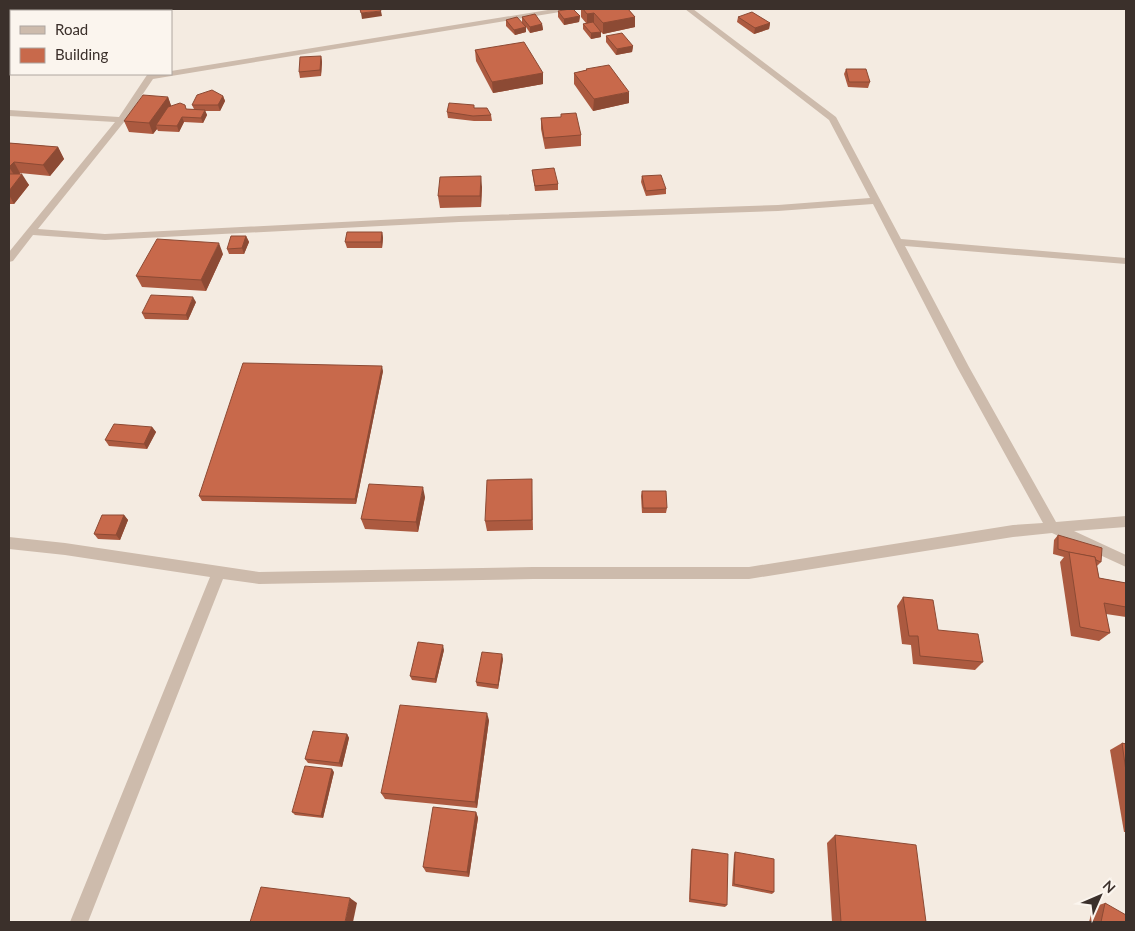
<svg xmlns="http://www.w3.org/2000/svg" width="1135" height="931" font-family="Lato,sans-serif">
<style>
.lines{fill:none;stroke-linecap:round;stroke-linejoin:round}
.minor{fill:#cdbbac;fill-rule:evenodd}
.wall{fill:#ac5a40}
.shaded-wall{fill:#8c4a34}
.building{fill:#c8694b;stroke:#8c4a34}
</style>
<rect width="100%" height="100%" fill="#f4ebe1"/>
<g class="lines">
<polygon class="minor" points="554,9 570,9 566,11 153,79 124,122 38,229 105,234 459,216 778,205 870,198 829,120 685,9 693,9 836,117 901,239 1126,258 1126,264 905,246 969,367 1056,522 1126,516 1126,527 1074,531 1126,555 1126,567 1052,533 1013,537 749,579 533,579 259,584 223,579 88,922 70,922 210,577 65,555 9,549 9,537 65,543 259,572 533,567 749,567 1013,525 1043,523 957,367 873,204 778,211 459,222 105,240 33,235 13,261 9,262 9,252 115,122 9,116 9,110 119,117 147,75 171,74 171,71"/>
</g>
<g class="wall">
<polygon points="581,9 628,9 635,17 635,27 603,34 601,32 601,37 591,39 583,29 583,24 586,23 581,17"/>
<polygon points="558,11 580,16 579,22 564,25 558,17"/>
<polygon points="522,17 542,24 543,30 530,33 526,27 526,32 515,35 506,26 506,20 522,23"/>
<polygon points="738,17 770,23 769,29 754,34 737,22"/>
<polygon points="606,36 633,46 632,52 616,55 606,42"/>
<polygon points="475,50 543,73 543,84 493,93 476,61"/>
<polygon points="321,56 322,62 321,76 300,78 299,72"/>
<polygon points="586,69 629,103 593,111 574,84 574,73 586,70"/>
<polygon points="846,69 870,82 868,88 848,87 844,74"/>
<polygon points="223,96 225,101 220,111 205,111 207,115 203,123 184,122 179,132 158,131 157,129 153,134 129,132 124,121 168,97 171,106 187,109 194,109 192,105"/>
<polygon points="474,108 491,115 492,121 474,121 448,118 447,112"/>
<polygon points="541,118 581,135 581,146 545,149 541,129"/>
<polygon points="9,143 58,147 64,159 50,176 20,173 20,174 29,185 14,204 9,204"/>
<polygon points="532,170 558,184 558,190 535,191"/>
<polygon points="642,176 666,189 666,194 646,196 641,182"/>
<polygon points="482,187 481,207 440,208 438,196"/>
<polygon points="382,232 383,238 382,248 347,248 345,242"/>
<polygon points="246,236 249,242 244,254 229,254 227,249"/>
<polygon points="223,254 206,291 142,287 136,276"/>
<polygon points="196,302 188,320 145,319 142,313"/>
<polygon points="383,371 356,504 202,501 199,496"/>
<polygon points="152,427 156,432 147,449 109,446 105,440"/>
<polygon points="532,489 533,530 487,531 485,521"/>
<polygon points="642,491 667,508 666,513 642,513 641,496"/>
<polygon points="425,497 418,532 365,529 361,519"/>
<polygon points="124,515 128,520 120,540 98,539 94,534"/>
<polygon points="1058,535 1101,562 1097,566 1099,578 1126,583 1126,617 1106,614 1110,633 1099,641 1071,636 1060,562 1064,557 1053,554 1054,540"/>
<polygon points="903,597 938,630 983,662 975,670 913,664 911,645 902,644 897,606"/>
<polygon points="444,650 436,683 412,680 410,676"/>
<polygon points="503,659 498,689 477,686 476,682"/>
<polygon points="489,720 477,808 385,799 381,793"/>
<polygon points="347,734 349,738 342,767 308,763 305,759"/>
<polygon points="1122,743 1126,744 1126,832 1124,832 1110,750"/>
<polygon points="334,772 323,818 295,815 292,812"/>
<polygon points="476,812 478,818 469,877 426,872 423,867"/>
<polygon points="835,835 926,922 832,922 827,843"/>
<polygon points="692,849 727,905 725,907 689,902 691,851"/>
<polygon points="735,852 774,892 772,894 732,886 734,855"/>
<polygon points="1105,903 1126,922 1089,922 1093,907"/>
</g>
<g class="shaded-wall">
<polygon points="381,11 382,16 362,19 361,13"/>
<polygon points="594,13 594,24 587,25 587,14"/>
<polygon points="580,16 579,22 564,25 564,19"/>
<polygon points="635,17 635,27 603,34 603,23"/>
<polygon points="770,23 769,29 754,34 755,28"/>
<polygon points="542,24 543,30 530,33 530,27"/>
<polygon points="526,27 526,32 515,35 514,30"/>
<polygon points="601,32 601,37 591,39 591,33"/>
<polygon points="633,46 632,52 616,55 617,49"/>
<polygon points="321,56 322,62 321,76 320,70"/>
<polygon points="543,73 543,84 493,93 492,82"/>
<polygon points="629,92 629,103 593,111 594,99"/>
<polygon points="223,96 225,101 220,111 218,105"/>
<polygon points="168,97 172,108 156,125 157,129 153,134 149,123"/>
<polygon points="205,110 207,115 203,123 201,118"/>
<polygon points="182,117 184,122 179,132 177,126"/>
<polygon points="58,147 64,159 50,176 43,165"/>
<polygon points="14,162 20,173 16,178 9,167"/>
<polygon points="22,174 29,185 14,204 9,195 9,191"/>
<polygon points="481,176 482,187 481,207 480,196"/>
<polygon points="382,232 383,238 382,248 381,242"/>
<polygon points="246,236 249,242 244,254 242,248"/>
<polygon points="219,243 223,254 206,291 201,280"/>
<polygon points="193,297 196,302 188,320 186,315"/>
<polygon points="382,366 383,371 356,504 355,499"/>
<polygon points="152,427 156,432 147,449 144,444"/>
<polygon points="423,487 425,497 418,532 416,522"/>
<polygon points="124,515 128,520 120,540 116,535"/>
<polygon points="443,645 444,650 436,683 435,679"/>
<polygon points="502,654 503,659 498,689 498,685"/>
<polygon points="487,713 489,720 477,808 475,802"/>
<polygon points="347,734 349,738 342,767 339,763"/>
<polygon points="332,769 334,772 323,818 321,816"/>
<polygon points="476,812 478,818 469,877 467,872"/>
<polygon points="350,898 357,903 353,922 345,922"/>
</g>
<g class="building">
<polygon points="360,9 380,9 381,11 361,13"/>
<polygon points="570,9 573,9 580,16 564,19 558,11"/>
<polygon points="583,9 628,9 635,17 603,23 594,13 587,14"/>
<polygon points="752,12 770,23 755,28 738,17"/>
<polygon points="535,14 542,24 530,27 522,17"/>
<polygon points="517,17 526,27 514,30 506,20"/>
<polygon points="593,22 601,32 591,33 583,24"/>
<polygon points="622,33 633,46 617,49 606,36"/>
<polygon points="524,42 543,73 492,82 475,50"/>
<polygon points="321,56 320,70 299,72 300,57"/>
<polygon points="609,65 629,92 594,99 574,73 587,70 586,69"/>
<polygon points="846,69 866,69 870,82 849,82"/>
<polygon points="212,90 223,96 218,105 192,105 197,95"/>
<polygon points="143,95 168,97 149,123 124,121"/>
<polygon points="180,103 185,105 186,109 205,110 201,118 182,117 177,126 156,125 168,107"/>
<polygon points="449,103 474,105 474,108 487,108 491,115 473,116 447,112"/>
<polygon points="576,113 581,135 544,138 541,118 561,117 561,114"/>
<polygon points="9,143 58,147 43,165 14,162 9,167"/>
<polygon points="554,168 558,184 535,186 532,170"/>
<polygon points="9,174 22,174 9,191"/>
<polygon points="661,175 666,189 646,191 642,176"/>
<polygon points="481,176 480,196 438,196 440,177"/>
<polygon points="347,232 382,232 381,242 345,242"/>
<polygon points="231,236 246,236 242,248 227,249"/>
<polygon points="157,239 219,243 201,280 136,276"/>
<polygon points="151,295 193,297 186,315 142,313"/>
<polygon points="243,363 382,366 355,499 199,496"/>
<polygon points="114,424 152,427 144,444 105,440"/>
<polygon points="532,479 532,520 485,521 487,480"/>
<polygon points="369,484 423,487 416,522 361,519"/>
<polygon points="642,491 666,491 667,508 643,508"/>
<polygon points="102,515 124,515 116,535 94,534"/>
<polygon points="1058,535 1102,548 1101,562 1096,560 1095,557 1072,553 1058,549"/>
<polygon points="1069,552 1095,557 1099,578 1126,583 1126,607 1104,603 1110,633 1080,627"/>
<polygon points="903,597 933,600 938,630 978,634 983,662 920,656 918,636 909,636"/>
<polygon points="418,642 443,645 435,679 410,676"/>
<polygon points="482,652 502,654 498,685 476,682"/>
<polygon points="400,705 487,713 475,802 381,793"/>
<polygon points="313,731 347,734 339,763 305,759"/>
<polygon points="1122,743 1126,744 1126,771"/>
<polygon points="305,766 332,769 321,816 292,812"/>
<polygon points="433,807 476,812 467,872 423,867"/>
<polygon points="835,835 916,845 926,922 841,922"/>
<polygon points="692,849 728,854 727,905 690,899"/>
<polygon points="735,852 774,859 774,892 734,884"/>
<polygon points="261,887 350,898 345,922 250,922"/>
<polygon points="1105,903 1126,915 1126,922 1101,922"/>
</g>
<rect width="1135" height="931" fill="none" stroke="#3b302b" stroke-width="20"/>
<rect x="10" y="10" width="162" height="65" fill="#fbf5ee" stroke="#aea6a0"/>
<rect x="20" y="26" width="25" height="8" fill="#cdbbac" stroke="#aea6a0"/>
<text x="55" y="35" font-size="15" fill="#3b302b">Road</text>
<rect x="20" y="48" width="25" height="15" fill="#c8694b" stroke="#aea6a0"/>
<text x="55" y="60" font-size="15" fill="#3b302b">Building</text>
<g transform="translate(1100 896) rotate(45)" stroke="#fbf5ee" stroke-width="4" paint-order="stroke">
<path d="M0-4L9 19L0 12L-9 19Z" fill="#3b302b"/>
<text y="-8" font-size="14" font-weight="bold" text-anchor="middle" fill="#3b302b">N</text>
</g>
</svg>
